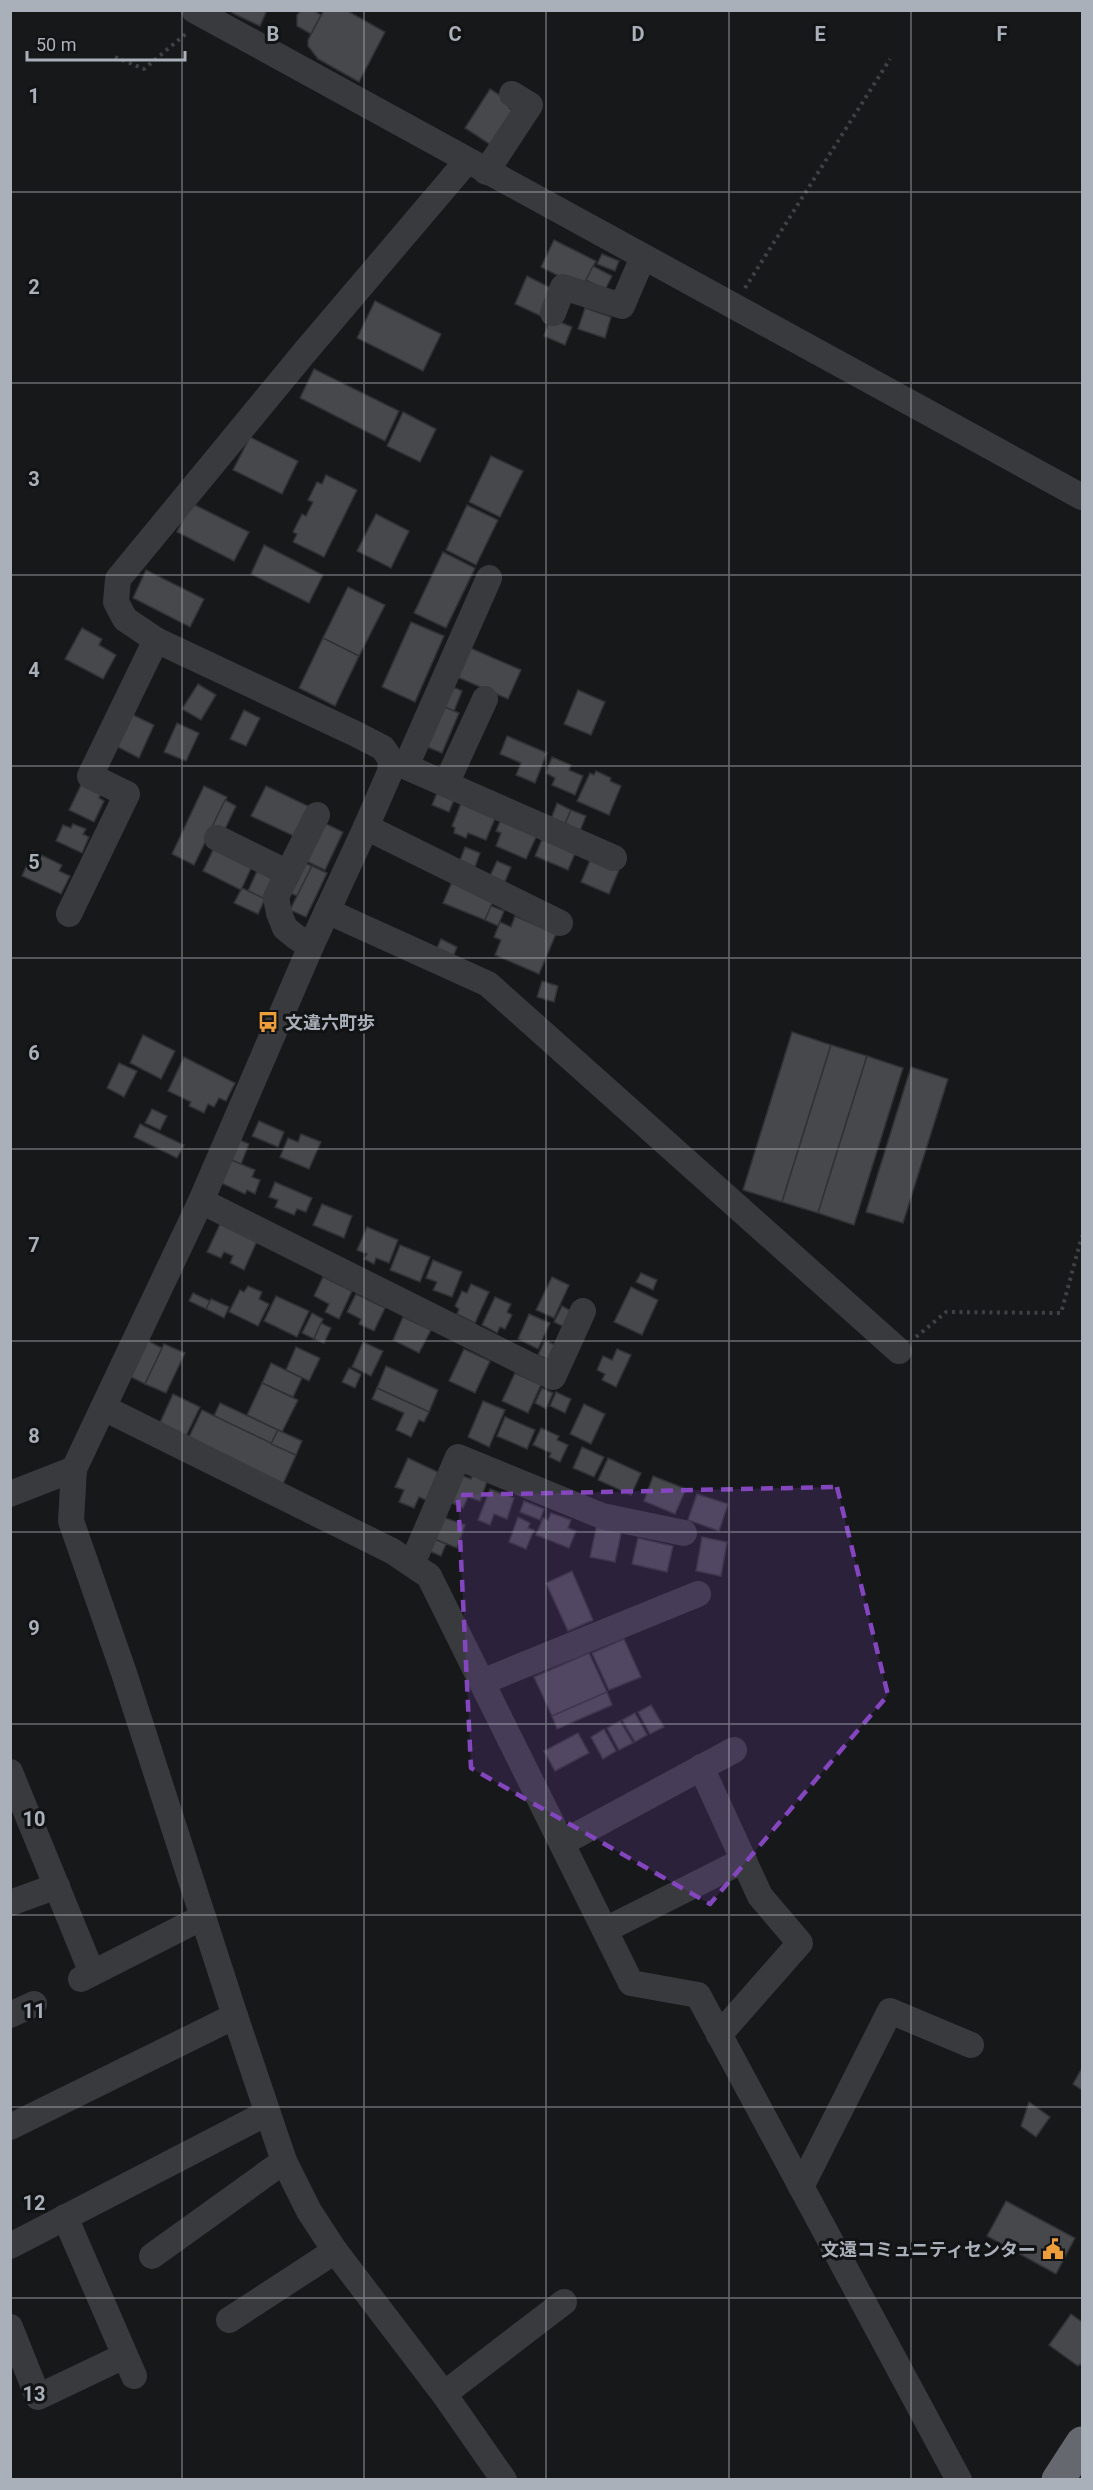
<svg xmlns="http://www.w3.org/2000/svg" width="1093" height="2490" font-family="Roboto,'Noto Sans JP',sans-serif">
<style>
.building{fill:#46484c;stroke:#313235;stroke-width:1.5}
.lines{fill:none;stroke-linecap:round;stroke-linejoin:round}
.path{stroke:#3e4145;stroke-width:4;stroke-dasharray:3 4.5;stroke-linecap:butt}
.minor{stroke:#383a3e;stroke-width:26}
.highway{stroke:#65696f;stroke-width:33}
.marked{fill:#8446be;fill-opacity:0.2;stroke:#8446be;stroke-width:4.5;stroke-dasharray:12 8;stroke-linejoin:round}
.grid{fill:none;stroke:#aab0b9;stroke-width:1.5;stroke-opacity:0.55}
.labels{text-anchor:middle;dominant-baseline:central;stroke-width:6;stroke-linejoin:round;paint-order:stroke}
.poi-label{font-size:18px;font-weight:bold;fill:#aab0b9;stroke:#121314;text-anchor:start}
.grid-label{font-size:20px;text-anchor:middle;font-weight:bold;fill:#aab0b9;stroke:#121314;stroke-width:6;stroke-linejoin:round;paint-order:stroke}
</style>
<rect width="100%" height="100%" fill="#171819"/>
<g class="building">
<polygon points="234,10 267,10 260,26 232,13"/>
<polygon points="301,10 313,10 321,15 311,34 297,26 297,15"/>
<polygon points="324,10 346,10 385,32 359,82 318,59 308,46 308,40"/>
<polygon points="490,89 512,103 509,108 516,112 494,147 465,128"/>
<polygon points="554,240 596,261 582,288 541,267"/>
<polygon points="602,254 619,261 615,271 597,264"/>
<polygon points="593,266 612,276 605,290 586,280"/>
<polygon points="527,276 555,290 543,317 515,304"/>
<polygon points="375,301 441,334 423,371 357,338"/>
<polygon points="585,308 611,317 605,338 578,329"/>
<polygon points="550,318 572,327 565,345 544,336"/>
<polygon points="314,369 399,411 385,441 300,398"/>
<polygon points="403,412 436,429 420,462 387,446"/>
<polygon points="250,437 298,461 282,494 233,470"/>
<polygon points="491,456 523,471 500,517 469,502"/>
<polygon points="326,475 357,490 324,557 293,542 297,534 293,532 302,514 306,516 313,502 308,500 317,482 322,484"/>
<polygon points="191,503 249,532 234,561 177,532"/>
<polygon points="467,505 498,520 476,565 446,550"/>
<polygon points="376,514 409,531 391,568 357,551"/>
<polygon points="264,545 323,575 309,603 251,574"/>
<polygon points="443,552 475,568 446,628 414,613"/>
<polygon points="146,570 204,599 190,627 133,598"/>
<polygon points="348,587 385,605 359,656 323,638"/>
<polygon points="411,622 444,636 415,702 382,687"/>
<polygon points="82,628 102,639 99,645 116,655 103,679 65,659"/>
<polygon points="323,638 359,656 335,706 299,688"/>
<polygon points="468,647 521,670 508,699 455,676"/>
<polygon points="198,684 216,695 201,720 182,709"/>
<polygon points="450,686 462,691 454,711 442,706"/>
<polygon points="578,690 605,702 591,735 564,724"/>
<polygon points="442,706 459,713 442,753 425,746"/>
<polygon points="244,710 260,718 246,746 230,739"/>
<polygon points="129,713 154,725 139,758 114,745"/>
<polygon points="177,723 199,733 186,761 164,752"/>
<polygon points="507,736 547,753 535,783 516,775 521,763 500,754"/>
<polygon points="552,757 571,765 569,770 583,776 575,795 552,785 555,778 546,773"/>
<polygon points="596,771 611,778 610,781 621,786 609,815 577,801 590,773 594,775"/>
<polygon points="82,783 102,792 99,798 104,801 94,822 69,810"/>
<polygon points="204,786 227,797 194,865 172,854"/>
<polygon points="266,786 310,807 296,837 251,816"/>
<polygon points="437,793 454,800 449,812 432,805"/>
<polygon points="225,800 236,806 223,833 212,827"/>
<polygon points="462,801 496,816 486,840 468,833 466,838 454,833 455,828 452,826"/>
<polygon points="557,803 571,810 565,824 551,819"/>
<polygon points="571,810 586,816 580,831 565,824"/>
<polygon points="502,817 538,833 526,859 496,846 501,833 496,831"/>
<polygon points="322,822 343,832 325,870 304,860"/>
<polygon points="73,824 86,829 83,834 89,837 82,853 56,841 63,825 71,828"/>
<polygon points="543,837 576,851 568,870 535,856"/>
<polygon points="465,847 480,853 475,867 460,860"/>
<polygon points="214,848 252,866 241,890 203,871"/>
<polygon points="33,851 62,865 59,871 70,876 61,894 22,876"/>
<polygon points="591,858 619,870 609,894 581,882"/>
<polygon points="497,861 511,867 504,884 489,878"/>
<polygon points="302,862 312,866 297,896 288,892"/>
<polygon points="312,866 327,873 306,917 290,910"/>
<polygon points="257,871 274,879 265,899 248,891"/>
<polygon points="452,882 494,899 485,920 443,903"/>
<polygon points="242,888 265,899 258,914 234,903"/>
<polygon points="491,906 504,911 498,926 485,920"/>
<polygon points="515,916 556,934 539,974 495,955 501,940 494,937 500,922 511,927"/>
<polygon points="441,939 457,947 453,957 436,950"/>
<polygon points="542,981 558,986 554,1002 537,997"/>
<polygon points="792,1032 831,1045 782,1202 743,1190"/>
<polygon points="143,1035 175,1051 161,1079 130,1063"/>
<polygon points="831,1045 867,1056 818,1213 782,1202"/>
<polygon points="867,1056 903,1068 854,1225 818,1213"/>
<polygon points="184,1057 235,1083 226,1101 219,1098 214,1107 208,1104 204,1113 189,1106 191,1102 168,1091"/>
<polygon points="119,1063 137,1071 124,1097 107,1088"/>
<polygon points="911,1067 948,1079 903,1223 866,1212"/>
<polygon points="152,1109 167,1116 160,1130 145,1123"/>
<polygon points="259,1121 284,1132 278,1147 252,1136"/>
<polygon points="140,1124 184,1145 177,1158 134,1137"/>
<polygon points="301,1134 321,1142 309,1169 280,1157 288,1138 298,1142"/>
<polygon points="237,1139 249,1144 241,1164 229,1159"/>
<polygon points="229,1159 255,1170 252,1177 260,1180 255,1194 247,1190 245,1194 219,1182"/>
<polygon points="275,1182 312,1198 306,1212 297,1209 294,1215 275,1207 278,1200 269,1197"/>
<polygon points="322,1204 352,1216 344,1238 313,1225"/>
<polygon points="220,1224 257,1241 244,1270 230,1263 233,1256 224,1252 221,1258 207,1252"/>
<polygon points="367,1227 398,1240 389,1263 376,1258 374,1264 364,1259 367,1254 357,1250"/>
<polygon points="400,1245 430,1257 420,1282 390,1270"/>
<polygon points="433,1260 462,1272 452,1297 433,1290 437,1282 426,1278"/>
<polygon points="641,1273 657,1280 653,1290 636,1282"/>
<polygon points="323,1277 352,1291 339,1319 325,1312 329,1304 314,1296"/>
<polygon points="552,1277 569,1285 554,1318 536,1310"/>
<polygon points="471,1284 489,1292 475,1323 457,1314 459,1309 455,1306 462,1291 467,1293"/>
<polygon points="248,1286 262,1292 259,1299 269,1304 258,1326 229,1312 240,1290 244,1292"/>
<polygon points="631,1287 658,1300 642,1335 614,1322"/>
<polygon points="193,1293 210,1301 206,1309 189,1301"/>
<polygon points="356,1294 385,1308 374,1331 359,1324 361,1319 347,1312"/>
<polygon points="276,1296 309,1311 297,1337 264,1321"/>
<polygon points="495,1297 511,1304 507,1312 512,1315 505,1329 500,1327 497,1333 482,1325"/>
<polygon points="211,1299 229,1307 224,1318 206,1309"/>
<polygon points="562,1306 575,1313 568,1329 554,1322"/>
<polygon points="312,1313 323,1319 314,1339 302,1333"/>
<polygon points="529,1314 550,1323 538,1349 518,1339"/>
<polygon points="403,1317 431,1330 419,1353 393,1340"/>
<polygon points="321,1323 331,1328 324,1343 314,1339"/>
<polygon points="545,1340 559,1347 553,1362 538,1355"/>
<polygon points="148,1341 162,1348 145,1384 131,1377"/>
<polygon points="363,1342 383,1351 371,1376 352,1367"/>
<polygon points="164,1344 185,1353 166,1393 145,1384"/>
<polygon points="296,1347 320,1358 309,1381 286,1370"/>
<polygon points="464,1349 490,1361 475,1393 449,1381"/>
<polygon points="617,1349 631,1355 616,1387 602,1380 605,1374 597,1370 603,1356 612,1360"/>
<polygon points="271,1363 302,1378 293,1397 262,1383"/>
<polygon points="386,1366 438,1390 429,1412 377,1388"/>
<polygon points="349,1368 361,1374 355,1388 342,1382"/>
<polygon points="515,1373 541,1385 528,1413 502,1401"/>
<polygon points="262,1383 298,1400 282,1432 247,1415"/>
<polygon points="377,1388 429,1412 424,1422 419,1420 411,1437 396,1430 404,1413 372,1399"/>
<polygon points="542,1388 553,1393 546,1409 535,1403"/>
<polygon points="556,1392 571,1399 565,1413 550,1406"/>
<polygon points="173,1394 200,1407 184,1440 158,1427"/>
<polygon points="483,1401 505,1410 489,1447 468,1437"/>
<polygon points="220,1403 278,1430 271,1444 214,1416"/>
<polygon points="584,1404 605,1414 591,1444 570,1434"/>
<polygon points="202,1410 296,1455 283,1484 188,1439"/>
<polygon points="505,1417 535,1430 527,1449 497,1436"/>
<polygon points="541,1428 559,1436 557,1440 568,1445 560,1462 549,1457 551,1453 533,1445"/>
<polygon points="278,1430 302,1441 296,1455 271,1444"/>
<polygon points="582,1447 604,1457 594,1477 573,1468"/>
<polygon points="408,1458 438,1472 426,1500 419,1497 414,1508 399,1502 404,1490 395,1487"/>
<polygon points="608,1458 641,1473 631,1495 598,1480"/>
<polygon points="473,1474 488,1479 480,1501 468,1497 463,1508 452,1503 463,1476 471,1479"/>
<polygon points="653,1476 686,1489 675,1514 644,1501"/>
<polygon points="490,1489 514,1498 507,1519 494,1514 490,1525 478,1520"/>
<polygon points="697,1494 728,1504 719,1531 688,1520"/>
<polygon points="524,1501 544,1509 540,1520 520,1512"/>
<polygon points="551,1513 571,1520 568,1528 576,1531 569,1548 536,1535 543,1518 548,1520"/>
<polygon points="440,1516 465,1525 457,1548 432,1538"/>
<polygon points="518,1517 530,1523 528,1528 534,1530 526,1549 509,1542"/>
<polygon points="597,1524 622,1529 615,1562 590,1557"/>
<polygon points="702,1537 727,1542 721,1576 696,1571"/>
<polygon points="432,1538 446,1544 441,1556 427,1550"/>
<polygon points="638,1538 673,1546 667,1572 632,1564"/>
<polygon points="572,1571 593,1620 568,1631 546,1583"/>
<polygon points="624,1639 641,1677 609,1690 592,1653"/>
<polygon points="589,1653 607,1692 552,1716 534,1677"/>
<polygon points="607,1692 612,1705 557,1729 552,1716"/>
<polygon points="651,1705 664,1727 650,1734 638,1712"/>
<polygon points="635,1713 647,1735 635,1742 622,1720"/>
<polygon points="620,1721 633,1743 619,1750 607,1728"/>
<polygon points="604,1729 616,1751 603,1759 591,1737"/>
<polygon points="578,1733 589,1753 555,1771 544,1751"/>
<polygon points="1082,2068 1082,2090 1073,2084"/>
<polygon points="1029,2102 1050,2117 1036,2137 1021,2126"/>
<polygon points="1006,2201 1075,2238 1056,2274 987,2236"/>
<polygon points="1071,2314 1082,2322 1082,2366 1080,2364 1078,2366 1049,2345"/>
</g>
<g class="lines">
<g class="path">
<polyline points="115,57 144,69 188,32"/>
<polyline points="745,288 890,59"/>
<polyline points="916,1337 946,1312 1061,1313 1082,1236"/>
</g>
<g class="minor">
<polyline points="194,10 1082,497"/>
<polyline points="467,161 304,353 118,579 116,602 125,619 156,640 356,734 383,748 391,760 614,858"/>
<polyline points="486,172 530,105 512,94"/>
<polyline points="553,313 563,287 622,306 643,257"/>
<polyline points="406,766 489,578"/>
<polyline points="446,784 485,699"/>
<polyline points="366,827 560,923"/>
<polyline points="217,838 288,873"/>
<polyline points="327,911 488,984 899,1351"/>
<polyline points="69,914 127,794 90,776 156,640"/>
<polyline points="311,946 296,937 285,928 279,913 276,897 317,815"/>
<polyline points="201,1201 553,1377 583,1311"/>
<polyline points="104,1408 392,1551 429,1576 631,1983 698,1995 959,2480"/>
<polyline points="74,1469 71,1521 124,1673 235,2016 284,2161 309,2211 335,2251 444,2394 504,2480"/>
<polyline points="10,1494 74,1469 201,1201 311,946 366,827 390,772 391,760"/>
<polyline points="412,1564 458,1457 602,1516 684,1533"/>
<polyline points="482,1682 698,1594"/>
<polyline points="701,1767 760,1896 800,1943 719,2035"/>
<polyline points="10,1772 92,1973"/>
<polyline points="562,1843 734,1750"/>
<polyline points="10,1903 57,1886"/>
<polyline points="605,1930 744,1860"/>
<polyline points="81,1979 203,1917"/>
<polyline points="10,2015 34,2004"/>
<polyline points="10,2127 235,2016"/>
<polyline points="801,2187 890,2011 971,2045"/>
<polyline points="65,2217 134,2376"/>
<polyline points="10,2246 267,2113"/>
<polyline points="152,2256 284,2161"/>
<polyline points="229,2320 335,2251"/>
<polyline points="10,2327 38,2397 124,2356"/>
<polyline points="444,2394 564,2302"/>
</g>
<polyline class="highway" points="1058,2480 1082,2443"/>
</g>
<path class="marked" d="M837,1487L888,1695L710,1904L471,1768L458,1495Z"/>
<path class="grid" d="M182,10V2480M364,10V2480M546,10V2480M729,10V2480M911,10V2480M10,192H1082M10,383H1082M10,575H1082M10,766H1082M10,958H1082M10,1149H1082M10,1341H1082M10,1532H1082M10,1724H1082M10,1915H1082M10,2107H1082M10,2298H1082"/>
<defs>
<symbol id="bus-bare" viewBox="-9 -9 18 18"><path d="M-5-6H5V4H4V6H2V4H-2V6H-4V4H-5ZM-3.5-4V0h7V-4ZM-3.5 1.2v1.5H-2V1.2ZM2 1.2v1.5H3.5V1.2Z" fill="#ee9d3b" stroke="#121314" stroke-width="2.5" paint-order="stroke"/></symbol>
<symbol id="civic-bare" viewBox="-9 -9 18 18"><path d="M-.6-6.5H3V-4.5H.6V-3L4-1V1h2V6H-6V1h2V-1L-.6-3ZM-1.2 2.5V6h2.4V2.5Z" fill="#ee9d3b" stroke="#121314" stroke-width="2.5" paint-order="stroke"/></symbol>
</defs>
<g fill-rule="evenodd">
<use href="#bus-bare" x="253" y="1007" width="30" height="30"/>
<use href="#civic-bare" x="1038" y="2234" width="30" height="30"/>
</g>
<g class="labels">
<g class="poi-label">
<text x="285" y="1022">文違六町歩</text>
<text x="1036" y="2249" text-anchor="end">文遠コミュニティセンター</text>
</g>
</g>
<g class="grid-label">
<text x="273" y="41">B</text>
<text x="455" y="41">C</text>
<text x="638" y="41">D</text>
<text x="820" y="41">E</text>
<text x="1002" y="41">F</text>
<text x="34" y="103">1</text>
<text x="34" y="294">2</text>
<text x="34" y="486">3</text>
<text x="34" y="677">4</text>
<text x="34" y="869">5</text>
<text x="34" y="1060">6</text>
<text x="34" y="1252">7</text>
<text x="34" y="1443">8</text>
<text x="34" y="1635">9</text>
<text x="34" y="1826">10</text>
<text x="34" y="2018">11</text>
<text x="34" y="2210">12</text>
<text x="34" y="2401">13</text>
</g>
<rect width="1093" height="2490" fill="none" stroke="#aab0b9" stroke-width="24"/>
<path d="M27 51v9h158v-9" fill="none" stroke="#aab0b9" stroke-width="3"/>
<text x="36" y="51" font-size="18" fill="#aab0b9" stroke="#121314" stroke-width="4.5" paint-order="stroke">50 m</text>
</svg>
